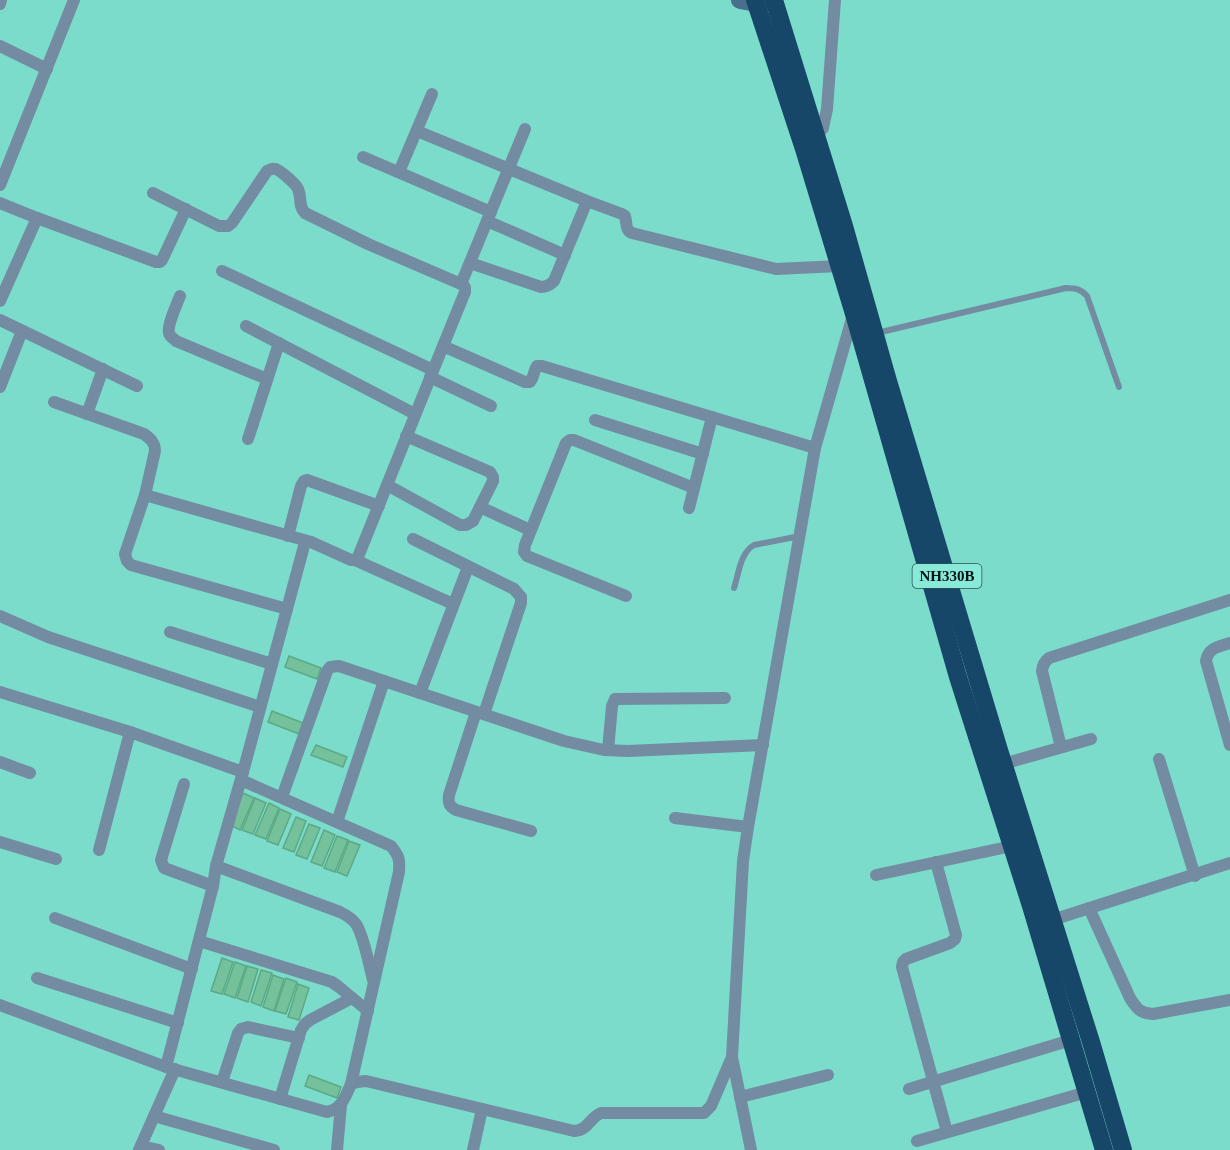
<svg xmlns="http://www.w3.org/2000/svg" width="1230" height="1150" font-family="'Times New Roman',serif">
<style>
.building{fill:#74c19c;stroke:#5ca985;stroke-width:1.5}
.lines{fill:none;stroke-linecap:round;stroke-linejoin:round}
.lane{stroke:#738ca1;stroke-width:6}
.street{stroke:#738ca1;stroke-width:12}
.secondary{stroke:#486f8d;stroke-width:18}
.highway{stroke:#174768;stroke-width:18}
.labels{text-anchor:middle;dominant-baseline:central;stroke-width:6;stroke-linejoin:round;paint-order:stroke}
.shield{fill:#89e9d9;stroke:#2a544d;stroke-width:1.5}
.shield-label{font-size:15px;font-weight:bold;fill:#011411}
</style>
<rect width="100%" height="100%" fill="#7cdccc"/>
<g class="building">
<polygon points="289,656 321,668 317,679 285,667"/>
<polygon points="272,711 303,723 299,734 268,722"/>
<polygon points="316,745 347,757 343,767 311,755"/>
<polygon points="243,793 254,798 240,830 230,825"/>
<polygon points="255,798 266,803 253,834 242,830"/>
<polygon points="269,803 279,808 266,839 255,835"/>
<polygon points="280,809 291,814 278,845 267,841"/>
<polygon points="296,817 306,821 294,852 283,848"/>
<polygon points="309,824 320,828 307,859 296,855"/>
<polygon points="324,830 335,835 322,866 311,862"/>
<polygon points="337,836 348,840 335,872 324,868"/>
<polygon points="349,841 360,845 347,876 337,872"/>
<polygon points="222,958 233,962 222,994 211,991"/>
<polygon points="235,962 246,966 235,998 224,994"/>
<polygon points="247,966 258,969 248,1002 237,998"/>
<polygon points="261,970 272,973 261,1006 251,1002"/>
<polygon points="273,975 284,979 274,1011 263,1007"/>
<polygon points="286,978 297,982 286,1014 275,1011"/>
<polygon points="298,984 309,988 299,1020 288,1017"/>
<polygon points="309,1075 341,1087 337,1098 305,1086"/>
</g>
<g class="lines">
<g class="lane">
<path d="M877,333L1066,288C1075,288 1081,289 1087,296L1119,387"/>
<path d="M734,588C739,573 740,553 754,545L800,536"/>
</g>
<g class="street">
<polyline points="0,4 1,0"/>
<polyline points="0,46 47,69"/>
<path d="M417,131L587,201L622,214L625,216C627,223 625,230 632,233L776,269L839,266"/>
<polyline points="816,136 823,128 827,109 835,0"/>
<polyline points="363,157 491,212"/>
<polyline points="399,172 432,94"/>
<polyline points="0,185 74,0"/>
<path d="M153,193L219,226H228L232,223L267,171C271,169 272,168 276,169C282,172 296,184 298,189C302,198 298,206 305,213L368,244L461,284L465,287V292L443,346"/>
<polyline points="0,203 37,218 156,262 160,262 162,260 186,209"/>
<polyline points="487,221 565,255"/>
<path d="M470,263L541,287C547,287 550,285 554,281L587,201"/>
<polyline points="222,271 433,370"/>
<polyline points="461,284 525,129"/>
<path d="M180,296C177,304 167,325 169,333C170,337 173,338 176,341L267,379"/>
<polyline points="0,301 37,218"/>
<polyline points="0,320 137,386"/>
<polyline points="246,326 415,414"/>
<polyline points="430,377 491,406"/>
<polyline points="0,387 22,331"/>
<path d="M54,402L144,434C151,439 155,443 155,451L145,495L125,554L127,561L131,565L287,609"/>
<polyline points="87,414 103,369"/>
<polyline points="595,420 703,454"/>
<polyline points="248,439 279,343"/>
<polyline points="387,485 460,525 466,525 473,521 493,481 493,477 490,472 406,436"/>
<polyline points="145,495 311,542"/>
<polyline points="480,507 530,530"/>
<polyline points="689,508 712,417"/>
<polyline points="288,536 301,486 304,481 307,480 379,506"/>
<polyline points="413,539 514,589 521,597 521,603 484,714"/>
<polyline points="355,560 453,604"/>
<polyline points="626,596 527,556 524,552 525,545 566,443 570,440 574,440 694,488"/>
<polyline points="0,616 48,637 260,707"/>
<polyline points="170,632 272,664"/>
<path d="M1230,643C1218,647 1208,648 1206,661L1230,745"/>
<path d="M0,692L130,732L243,772L216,866L213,886L166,1067L327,1112C342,1109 345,1097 351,1084L357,1082L366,1081L574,1131C589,1130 589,1118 601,1113H704L711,1106L732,1057"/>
<polyline points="420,693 468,567"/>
<path d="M476,712L449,795C448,803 449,806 456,810L531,831"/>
<path d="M1061,747L1042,671C1043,665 1044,662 1049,658L1230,600"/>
<polyline points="608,750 612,706 615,699 725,698"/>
<polyline points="1159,759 1195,876"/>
<polyline points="0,762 30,773"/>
<polyline points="1003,764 1091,739"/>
<path d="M243,772L304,546L306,542H311L351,560H355L358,557L443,346L525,382H530C535,376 533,371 537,366H542L815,448"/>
<path d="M241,780L391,846C399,856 400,859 399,872L351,1084"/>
<polyline points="184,784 161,860 164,868 213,886"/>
<polyline points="282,797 327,671 330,667 339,666 564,741 604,750 628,751 763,745"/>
<polyline points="675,818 748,827"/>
<polyline points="337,822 384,681"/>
<polyline points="0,842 56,859"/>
<polyline points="99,850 130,732"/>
<polyline points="936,862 956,935 955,939 950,943 906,959 903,962 902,967 947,1132"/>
<path d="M216,866L340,912C346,915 352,918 356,924C364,936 369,965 373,980"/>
<polyline points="876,875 1012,846"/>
<path d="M1089,908L1130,998C1137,1009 1140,1013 1153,1014L1230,1000"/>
<polyline points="55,918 192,969"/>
<polyline points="1046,922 1230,863"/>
<polyline points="199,941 332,982 339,987 368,1011"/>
<polyline points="37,978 178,1023"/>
<polyline points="0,1005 166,1067"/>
<polyline points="222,1082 238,1033 241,1029 248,1027 299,1038"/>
<polyline points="909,1089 1071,1040"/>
<polyline points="740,1097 828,1075"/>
<polyline points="280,1099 301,1030 305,1024 310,1020 352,998"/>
<polyline points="154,1116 274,1150"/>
<polyline points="917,1141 1087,1092"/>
<polyline points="141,1146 159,1150"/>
<polyline points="139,1150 175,1069"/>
<polyline points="337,1150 341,1105"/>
<polyline points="473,1150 482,1109"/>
<polyline points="751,1150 732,1057 743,861 748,827 815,448 853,315"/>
</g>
<polyline class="secondary" points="740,0 756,3 766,0"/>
<g class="highway">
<polyline points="755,0 804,149 854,314 958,677 1031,906 1104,1150"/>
<polyline points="774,0 844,226 888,381 999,750 1091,1042 1123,1150"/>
</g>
</g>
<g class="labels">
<rect class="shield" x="912.5" y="564" width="69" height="24" rx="4.5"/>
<g class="shield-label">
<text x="947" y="576">NH330B</text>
</g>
</g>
</svg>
